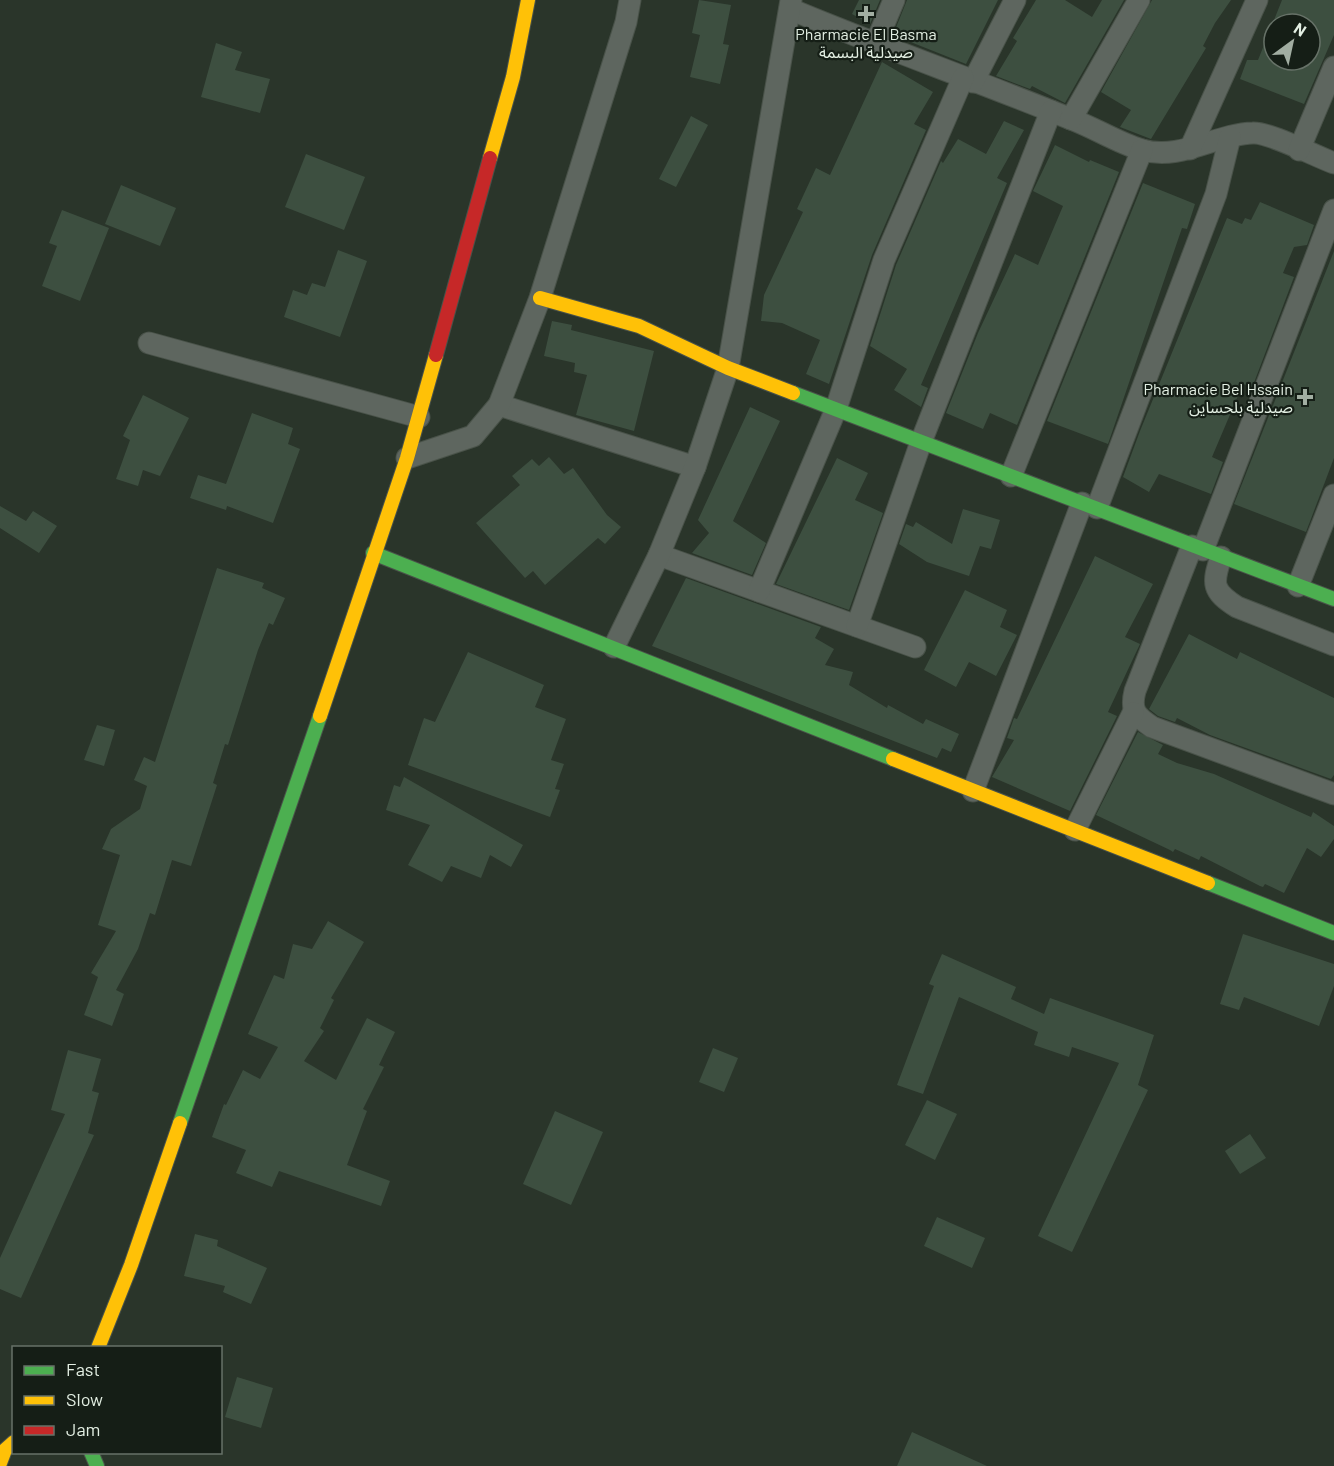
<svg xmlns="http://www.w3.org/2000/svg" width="1334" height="1466" font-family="Barlow,'Noto Sans Arabic',sans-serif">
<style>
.building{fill:#3d4f40;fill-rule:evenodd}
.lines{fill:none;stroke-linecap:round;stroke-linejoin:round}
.street-casing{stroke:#495249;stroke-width:23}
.fast-casing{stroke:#495249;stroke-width:16}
.slow-casing{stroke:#495249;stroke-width:16}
.jam-casing{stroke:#495249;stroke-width:16}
.street{stroke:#5e665f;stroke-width:21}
.fast{stroke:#4caf50;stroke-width:14}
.slow{stroke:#ffc107;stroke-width:14}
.jam{stroke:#c62828;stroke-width:14}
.poi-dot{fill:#a2aea2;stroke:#151e16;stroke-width:2}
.labels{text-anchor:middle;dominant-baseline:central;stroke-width:4.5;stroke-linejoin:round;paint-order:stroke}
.poi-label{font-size:16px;fill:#e3efe3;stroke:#151e16}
</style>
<rect width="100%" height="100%" fill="#2a352a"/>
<g class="building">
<polygon points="699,0 731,5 723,44 729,45 720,84 690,77 700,35 692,33"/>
<polygon points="859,0 880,0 870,24 852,14"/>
<polygon points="907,0 998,0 966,64 893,35"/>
<polygon points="1036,0 1065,0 1092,17 1102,0 1124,0 1065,103 1032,86 1030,89 996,76 1017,41 1013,38"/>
<polygon points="1152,0 1231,0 1215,23 1203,46 1206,48 1151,139 1120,127 1131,110 1101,92"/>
<path d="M1282,0H1334V35L1304,104L1240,79L1247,60H1258ZM1274,24H1310V60H1274Z"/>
<polygon points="216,43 242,52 235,70 270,79 260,113 201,97"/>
<polygon points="882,62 933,92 914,124 926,130 872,255 829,384 806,374 820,340 782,323 761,321 764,295 803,212 797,209 816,168 830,175"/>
<polygon points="691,116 708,125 676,187 659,179"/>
<polygon points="1004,121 1024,130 997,178 1007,183 921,385 928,388 921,407 894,390 907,369 870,346 896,265 941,161 943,163 958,139 986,154"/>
<polygon points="1055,145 1089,162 1090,160 1119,172 1017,425 990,413 983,429 946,413 978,333 1015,254 1038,265 1063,206 1033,191"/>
<polygon points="306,154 365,177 344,230 285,207"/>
<polygon points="1143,183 1195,204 1187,229 1182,228 1108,444 1047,421"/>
<polygon points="121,185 176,208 160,246 105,224"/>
<polygon points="1260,202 1314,225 1307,245 1294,247 1283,273 1294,277 1252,388 1243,384 1212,457 1223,462 1211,494 1159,474 1149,492 1123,477 1140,431 1227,218 1242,224 1245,218 1251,220"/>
<polygon points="62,210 109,228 80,301 42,286 57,246 49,243"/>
<polygon points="338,250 367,261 340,337 284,317 293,290 307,295 312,283 325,287"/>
<polygon points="1334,251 1334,458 1306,532 1234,504"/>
<polygon points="552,321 572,325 571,330 654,351 634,431 576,415 587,375 574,372 575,363 544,356"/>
<polygon points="143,395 189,418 160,476 143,470 138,486 116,479 130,440 123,436"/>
<polygon points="750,407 780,421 733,521 766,543 752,575 692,553 709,533 698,520"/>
<polygon points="252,413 293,428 288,444 300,449 273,523 227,506 226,510 190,498 198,475 226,484"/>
<polygon points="549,457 564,474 573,468 607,515 621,527 605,544 598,538 545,585 533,571 525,578 476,523 520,485 512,476 532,459 539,466"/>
<polygon points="837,458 868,473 855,500 883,513 849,610 776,584"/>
<polygon points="0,506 26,521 33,511 57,526 39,553 0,528"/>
<polygon points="963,509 1000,520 991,549 980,546 969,576 927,562 899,544 906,524 913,527 916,522 952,544"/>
<polygon points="1095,556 1153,584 1125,637 1140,644 1108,712 1117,716 1070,811 992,777 1014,740 1007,738 1014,718 1017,719"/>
<polygon points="217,568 264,583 262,588 285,598 273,625 269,623 258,650 228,745 225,744 213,783 217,785 191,866 172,860 155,915 150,913 138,949 116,990 124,994 112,1026 84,1015 98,977 91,973 116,931 98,925 120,855 102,849 111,829 140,809 147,786 134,780 144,757 155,762"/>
<polygon points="686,578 821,627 815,638 834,649 825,665 853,672 849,685 887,708 888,705 923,724 926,719 959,734 951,752 942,748 937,758 652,646"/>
<polygon points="965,590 1007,610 1000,627 1017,635 996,676 969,662 956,687 924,670"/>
<polygon points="1189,634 1237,659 1240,652 1334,698 1334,775 1331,779 1210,735 1177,718 1175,722 1158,716 1149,709"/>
<polygon points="468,652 544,685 535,707 566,719 551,760 564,764 555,789 560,790 550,817 408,765 424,718 435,722"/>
<polygon points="97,725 115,730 104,766 84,760"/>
<polygon points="1138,732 1163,745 1158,754 1177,763 1214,774 1311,817 1313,812 1334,826 1334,839 1321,857 1307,848 1284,893 1265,884 1263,887 1260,886 1201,856 1199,860 1175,849 1173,852 1170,850 1096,815"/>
<polygon points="404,777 523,845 511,867 490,855 481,878 451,866 442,882 408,865 430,825 386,810 394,785 400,787"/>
<polygon points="328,921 364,942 331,998 334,1000 320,1028 324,1031 304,1061 336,1080 367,1018 395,1032 379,1065 384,1067 363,1109 367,1111 347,1165 390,1181 381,1206 279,1171 272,1187 236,1173 246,1150 212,1137 224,1104 226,1105 243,1070 260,1079 278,1047 248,1034 274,975 284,979 293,944 312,949"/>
<polygon points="1243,934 1334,964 1334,986 1319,1026 1244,997 1239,1010 1220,1004"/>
<polygon points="942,954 1016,987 1011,999 1044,1014 1050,998 1154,1035 1138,1085 1148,1090 1072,1252 1038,1236 1119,1063 1072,1047 1069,1057 1034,1045 1038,1032 959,997 923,1094 897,1085 934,986 929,984"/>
<polygon points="713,1048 738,1058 724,1092 699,1082"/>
<polygon points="68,1050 101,1059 92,1091 99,1093 88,1133 94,1135 21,1298 0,1289 0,1258 65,1114 51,1110"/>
<polygon points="927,1100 957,1114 935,1160 905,1145"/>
<polygon points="555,1111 603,1132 571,1205 523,1184"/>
<polygon points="1250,1134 1266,1158 1240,1174 1225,1151"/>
<polygon points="937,1217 985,1238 972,1268 924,1246"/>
<polygon points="195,1234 218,1240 217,1246 267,1268 251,1304 223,1292 225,1286 184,1276"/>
<polygon points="237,1377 273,1388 261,1428 225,1417"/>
<polygon points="912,1432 987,1466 897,1466"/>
</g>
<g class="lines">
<defs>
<g id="street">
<path d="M790,9C883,48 978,81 1071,119C1095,128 1118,143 1142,150C1181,161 1215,134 1253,133C1269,132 1315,156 1334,163"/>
<polyline points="875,45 894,0"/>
<polyline points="973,82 1015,0"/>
<polyline points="1071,119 1139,0"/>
<polyline points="1190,149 1257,0"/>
<polyline points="1299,150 1334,67"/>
<polyline points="149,343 419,417"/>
<polyline points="499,405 695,467"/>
<polyline points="407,458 473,436 499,405 540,298 626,22 630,0"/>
<polyline points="1011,476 1142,150"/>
<polyline points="1097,508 1216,194 1230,137"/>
<path d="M1192,546L1135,691C1130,711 1136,716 1152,727L1334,794"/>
<polyline points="1203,550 1334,210"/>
<polyline points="659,555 915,647"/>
<path d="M1221,557C1212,584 1212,591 1237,607L1334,645"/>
<polyline points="1298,586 1334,495"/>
<polyline points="759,591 836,409 884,260 963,78"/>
<polyline points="857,626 921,442 1051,111"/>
<polyline points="614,647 659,555 695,467 728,368 791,0"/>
<polyline points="973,791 1082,503"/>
<polyline points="1075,830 1133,713"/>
</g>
<g id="fast">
<polyline points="793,393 1334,599"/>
<polyline points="373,553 893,759"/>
<polyline points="1208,883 1334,933"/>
<polyline points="180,1123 320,716"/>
<polyline points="91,1452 97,1466"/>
</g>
<g id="slow">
<polyline points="490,158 513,77 528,0"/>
<polyline points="540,298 639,326 728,368 793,393"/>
<polyline points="320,716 407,458 436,355"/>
<polyline points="893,759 1208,883"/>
<polyline points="98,1348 131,1265 180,1123"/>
<polyline points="0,1463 5,1450 14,1442"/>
</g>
<polyline id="jam" points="436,355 490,158"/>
</defs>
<use href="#street" class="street-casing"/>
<use href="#fast" class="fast-casing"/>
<use href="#slow" class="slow-casing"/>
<use href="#jam" class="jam-casing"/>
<use href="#street" class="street"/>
<use href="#fast" class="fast"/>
<use href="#slow" class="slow"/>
<use href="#jam" class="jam"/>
</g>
<g class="poi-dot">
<path d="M863 5h6v6h6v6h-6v6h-6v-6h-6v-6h6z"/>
<path d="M1302 388h6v6h6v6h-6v6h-6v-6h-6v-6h6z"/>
</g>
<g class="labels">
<g class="poi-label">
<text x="866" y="33">Pharmacie El Basma<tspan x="866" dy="18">صيدلية البسمة</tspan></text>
<text x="1293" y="388" text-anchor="end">Pharmacie Bel Hssain<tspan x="1293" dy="18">صيدلية بلحساين</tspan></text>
</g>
</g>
<rect x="12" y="1346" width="210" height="108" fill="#151e16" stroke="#677268" stroke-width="1.5"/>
<rect x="24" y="1366" width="30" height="9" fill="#4caf50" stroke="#677268" stroke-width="1.5"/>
<text x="66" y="1376" font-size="18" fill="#e3efe3">Fast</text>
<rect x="24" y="1396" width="30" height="9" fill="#ffc107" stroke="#677268" stroke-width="1.5"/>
<text x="66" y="1406" font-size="18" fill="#e3efe3">Slow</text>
<rect x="24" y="1426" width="30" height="9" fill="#c62828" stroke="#677268" stroke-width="1.5"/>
<text x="66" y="1436" font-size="18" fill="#e3efe3">Jam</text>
<g transform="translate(1292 42) rotate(33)"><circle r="28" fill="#151e16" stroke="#677268" stroke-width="1.5"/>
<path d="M0-4.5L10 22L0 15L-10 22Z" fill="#a2aea2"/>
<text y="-9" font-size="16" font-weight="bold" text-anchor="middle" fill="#e3efe3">N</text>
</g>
</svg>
